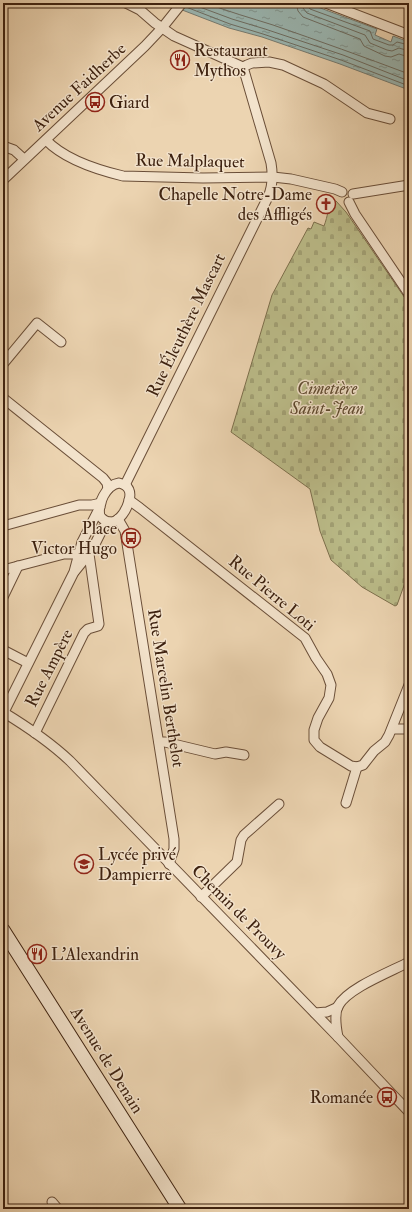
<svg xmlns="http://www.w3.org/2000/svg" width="412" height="1212" font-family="'IM FELL Double Pica',serif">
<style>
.cemetery{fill:url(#cemetery-stones);stroke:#7c6f4c}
.water{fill:url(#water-ripples);stroke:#757b72}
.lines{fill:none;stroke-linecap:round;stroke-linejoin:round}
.shore{stroke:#6c6c62;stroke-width:1}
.street-casing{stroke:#6a4e38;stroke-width:11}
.secondary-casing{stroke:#3e2210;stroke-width:15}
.street{stroke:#f3e3cc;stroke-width:9}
.secondary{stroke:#f3e3cc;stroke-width:13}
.labels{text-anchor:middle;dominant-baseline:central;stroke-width:3;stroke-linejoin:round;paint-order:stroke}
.poi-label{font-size:17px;fill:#3e2210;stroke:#f3e3cc;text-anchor:start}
.street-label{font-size:17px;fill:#3e2210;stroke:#f3e3cc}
.park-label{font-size:17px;font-style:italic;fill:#5d482e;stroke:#f3e3cc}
</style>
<defs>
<pattern id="cemetery-stones" width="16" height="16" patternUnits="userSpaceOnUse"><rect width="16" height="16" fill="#bbbc89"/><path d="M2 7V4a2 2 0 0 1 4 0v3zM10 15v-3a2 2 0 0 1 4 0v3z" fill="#a2a175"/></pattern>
<pattern id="water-ripples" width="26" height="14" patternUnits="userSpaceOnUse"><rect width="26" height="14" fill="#9ab7b3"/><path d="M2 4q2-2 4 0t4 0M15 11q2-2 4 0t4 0" fill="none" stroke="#7f9490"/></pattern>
</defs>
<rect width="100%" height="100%" fill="#ecd4b1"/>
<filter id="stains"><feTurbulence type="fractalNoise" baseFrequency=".005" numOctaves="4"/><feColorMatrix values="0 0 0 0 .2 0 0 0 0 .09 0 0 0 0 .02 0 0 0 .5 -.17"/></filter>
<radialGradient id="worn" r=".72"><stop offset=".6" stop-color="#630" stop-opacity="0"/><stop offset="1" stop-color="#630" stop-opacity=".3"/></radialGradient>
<path class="cemetery" d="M336,201L346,212L409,304V575L406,580L397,605L395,606L362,587L331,560L320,531L310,489L231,432L272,295L308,228L311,229L314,222L324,226C326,221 327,216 328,212C329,208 331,207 332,202Z"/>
<polygon class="water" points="164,3 307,3 377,29 375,35 391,42 393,36 409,42 409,90 340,64 262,37 229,28"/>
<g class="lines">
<g class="shore">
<polyline points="189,3 232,19 265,29 343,55 409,81"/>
<path d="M206,3C229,12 251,18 273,25C319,41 364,57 409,74"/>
<polyline points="296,3 298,11 303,17 360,39 364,46 368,48 385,56 391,57 399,54 409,57"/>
<polyline points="302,3 303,8 307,13 365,35 370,43 387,50 392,51 399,48 409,51"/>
<polyline points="307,3 308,6 310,9 370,31 373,39 389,45 393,45 397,42 409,45"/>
<polyline points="186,7 230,24 263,34 341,60 409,86"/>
</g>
<defs>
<g id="street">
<polyline points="326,3 409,35"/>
<polyline points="243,67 247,65 252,63 269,62 283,65 324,84 367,113 390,119"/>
<path d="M46,140C64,159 98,170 123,176L203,178L273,177L291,179L335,189L342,192"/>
<polyline points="3,146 14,150 24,159"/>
<polyline points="3,180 145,46 162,28 182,3"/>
<polyline points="353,194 409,185"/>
<polyline points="349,202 355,214 409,294"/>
<polyline points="3,364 37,323 61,342"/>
<polyline points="3,398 103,478 107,483 108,489"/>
<path d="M119,483C123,484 127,485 129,490C134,501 116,536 100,516C97,504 106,485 119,483Z"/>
<path d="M125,485L268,197C273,186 273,175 271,163L243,67L174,36L155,23L140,10L126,3"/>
<polyline points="129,500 140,508 305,638 316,658 327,674 331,685 329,698 318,718 314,730 314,740 320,747 351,766 357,767 363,765 374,751 385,742 389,735 409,685"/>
<polyline points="118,519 125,531 174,839 174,849 169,864"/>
<polyline points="3,526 79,505 92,505 101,503"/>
<polyline points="3,570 64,554 89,554 99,624 98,626 88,629 84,633 35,733"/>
<polyline points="75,571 92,550 103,528 110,522"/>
<polyline points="3,597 18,566"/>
<polyline points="3,650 28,663"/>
<path d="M3,712C26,726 50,742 70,761L338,1037L409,1112"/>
<polyline points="4,712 74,572 82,542 100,507"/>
<polyline points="392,729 409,729"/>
<polyline points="159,742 165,742 215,754 226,752 244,755"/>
<polyline points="346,803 357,767"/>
<polyline points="201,897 237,862 241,840 244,835 279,804"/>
<polyline points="315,1013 327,1012 338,1007"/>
<path d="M338,1037C336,1027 334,1015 338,1006C348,988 390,972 409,962"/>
<polyline points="52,1202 58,1209"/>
</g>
<polyline id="secondary" points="3,930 180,1209"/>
</defs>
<use href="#street" class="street-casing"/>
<use href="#secondary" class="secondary-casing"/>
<use href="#street" class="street"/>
<use href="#secondary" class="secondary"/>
</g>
<defs>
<symbol id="restaurant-ring" viewBox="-11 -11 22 22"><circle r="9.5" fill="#f3e3cc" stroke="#8f2418" stroke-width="1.5"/><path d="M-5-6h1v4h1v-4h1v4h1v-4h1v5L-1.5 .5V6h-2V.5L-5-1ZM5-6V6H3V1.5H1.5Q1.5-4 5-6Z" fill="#8f2418"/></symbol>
<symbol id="bus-ring" viewBox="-11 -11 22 22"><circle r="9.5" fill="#f3e3cc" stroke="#8f2418" stroke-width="1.5"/><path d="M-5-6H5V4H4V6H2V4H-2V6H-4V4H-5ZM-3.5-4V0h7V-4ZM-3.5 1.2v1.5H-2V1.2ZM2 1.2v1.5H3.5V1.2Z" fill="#8f2418"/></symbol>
<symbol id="church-ring" viewBox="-11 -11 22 22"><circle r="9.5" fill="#f3e3cc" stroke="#8f2418" stroke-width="1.5"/><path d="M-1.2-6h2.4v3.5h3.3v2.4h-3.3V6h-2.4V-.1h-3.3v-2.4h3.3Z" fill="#8f2418"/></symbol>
<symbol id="school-ring" viewBox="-11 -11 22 22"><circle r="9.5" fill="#f3e3cc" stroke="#8f2418" stroke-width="1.5"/><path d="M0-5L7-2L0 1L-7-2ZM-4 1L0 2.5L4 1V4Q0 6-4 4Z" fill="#8f2418"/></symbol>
</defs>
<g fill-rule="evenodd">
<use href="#restaurant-ring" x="169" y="49" width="22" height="22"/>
<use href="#bus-ring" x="84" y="91" width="22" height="22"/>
<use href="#church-ring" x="315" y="193" width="22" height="22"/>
<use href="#bus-ring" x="120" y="527" width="22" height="22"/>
<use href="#school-ring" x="73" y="853" width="22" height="22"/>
<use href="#restaurant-ring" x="26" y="943" width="22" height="22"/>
<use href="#bus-ring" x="376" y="1086" width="22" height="22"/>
</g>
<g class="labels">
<g class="poi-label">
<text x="194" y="50">Restaurant<tspan x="194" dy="20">Mythos</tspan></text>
<text x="109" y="102">Giard</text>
<text x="312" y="194" text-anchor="end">Chapelle Notre-Dame<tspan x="312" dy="20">des Affligés</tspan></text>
<text x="117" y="528" text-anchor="end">Place<tspan x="117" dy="20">Victor Hugo</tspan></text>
<text x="98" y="854">Lycée privé<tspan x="98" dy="20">Dampierre</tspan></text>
<text x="51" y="954">L’Alexandrin</text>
<text x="373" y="1097" text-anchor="end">Romanée</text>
</g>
<g class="street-label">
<text transform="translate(79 87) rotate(-43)">Avenue Faidherbe</text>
<text transform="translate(190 161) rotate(1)">Rue Malplaquet</text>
<text transform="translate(186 325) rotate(-64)">Rue Éleuthère Mascart</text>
<text transform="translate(272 593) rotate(40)">Rue Pierre Loti</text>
<text transform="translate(49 668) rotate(-63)">Rue Ampère</text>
<text transform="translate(166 688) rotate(81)">Rue Marcelin Berthelot</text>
<text transform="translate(239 912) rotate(45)">Chemin de Prouvy</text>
<text transform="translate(107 1060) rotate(58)">Avenue de Denain</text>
</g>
<g class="park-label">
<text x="327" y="388">Cimetière<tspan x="327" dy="20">Saint-Jean</tspan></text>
</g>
</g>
<rect width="412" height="1212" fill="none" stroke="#ecd4b1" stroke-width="16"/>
<rect x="4" y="4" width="404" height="1204" fill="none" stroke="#3e2210" stroke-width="2"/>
<rect x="8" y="8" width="396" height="1196" fill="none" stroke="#3e2210"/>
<rect width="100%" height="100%" filter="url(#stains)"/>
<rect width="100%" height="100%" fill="url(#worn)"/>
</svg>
